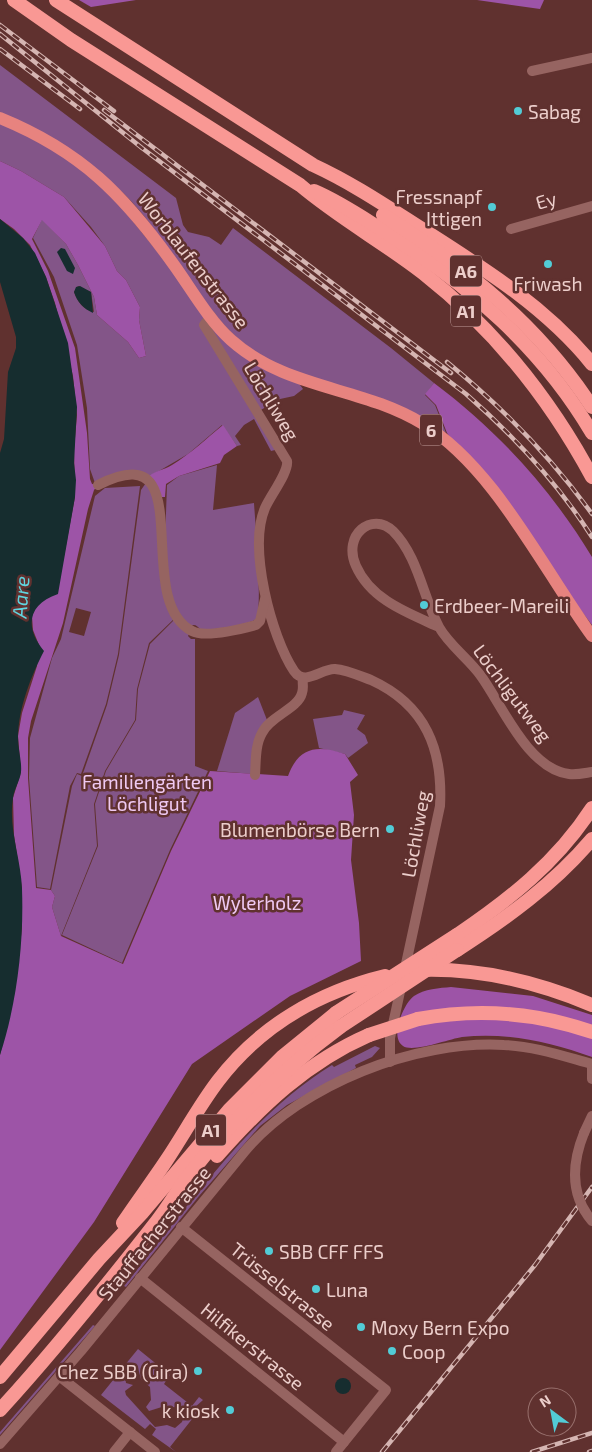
<svg xmlns="http://www.w3.org/2000/svg" width="592" height="1452" font-family="'Exo 2',sans-serif">
<style>
.green{fill:#835588;fill-rule:evenodd}
.forest{fill:#9d54a7}
.water{fill:#162d2f}
.lines{fill:none;stroke-linecap:round;stroke-linejoin:round}
.minor{stroke:#966461;stroke-width:10}
.major{stroke:#e7837f;stroke-width:12}
.highway{stroke:#f99894;stroke-width:14}
.rail-casing{stroke:#d5b5b2;stroke-width:4.5}
.rail{stroke:#60312f;stroke-width:2.5;stroke-dasharray:8;stroke-linecap:butt}
.minor-bridge{stroke:#966461;stroke-width:10}
.highway-bridge{stroke:#f99894;stroke-width:14}
.poi-dot{fill:#52ccd6;stroke:#60312f;stroke-width:2}
.labels{text-anchor:middle;dominant-baseline:central;stroke-width:5;stroke-linejoin:round;paint-order:stroke}
.shield{fill:#60312f;stroke:#c29f9c;stroke-width:1}
.shield-label{font-size:18px;font-weight:bold;fill:#eccecb}
.poi-label{font-size:19px;fill:#eccecb;stroke:#60312f;text-anchor:start}
.street-label{font-size:19px;fill:#eccecb;stroke:#60312f}
.park-label{font-size:19px;fill:#efc9f3;stroke:#60312f}
.water-label{font-size:20px;font-style:italic;fill:#60d5df;stroke:#60312f}
</style>
<rect width="100%" height="100%" fill="#60312f"/>
<g class="green">
<path d="M0,65L176,198L183,225L188,232L209,237L221,245L233,228L391,348L434,383L425,395L435,405L446,433L426,420C368,399 276,376 233,334C196,298 172,249 139,210C101,165 50,142 0,113Z"/>
<path d="M0,119L93,172L219,328L295,378L303,389L294,396L280,399L259,411L279,449L271,451L254,419L244,425L235,436L241,445L237,446L222,425L188,454L147,478L145,476L95,483L90,469L87,408L77,345L54,277L33,238L42,219L66,244L78,265L94,297L97,315L128,342L139,358L146,356L139,320L140,307L126,280L117,271L105,246L91,227L64,197L21,171L0,161ZM78,286L91,292L94,312C83,309 78,303 74,292Z"/>
<path d="M217,465L213,510L254,503C255,520 263,609 256,619C252,624 206,632 200,629C198,627 196,625 194,625L187,626L171,601L165,541L167,485L179,476Z"/>
<polygon points="148,480 151,483 176,617 149,643 137,689 135,720 105,771 94,804 97,846 61,936 52,907 55,896 51,890 72,786 77,774 82,776 107,705 119,655 141,490"/>
<path d="M140,486L118,654L106,704L81,774L77,773L70,786L50,889L37,887L29,778L30,738L52,658L61,639L95,496L105,488ZM76,608L91,612L84,636L69,632Z"/>
<polygon points="175,619 189,634 188,636 191,639 195,639 195,766 208,771 170,850 122,963 62,935 98,846 95,804 106,771 136,720 138,689 150,644"/>
<polygon points="258,697 267,720 253,774 217,771 235,713"/>
<polygon points="344,710 365,715 357,729 365,735 368,743 348,758 345,754 319,748 313,719 342,715"/>
<path d="M375,1046L380,1048L372,1057L355,1065L356,1068L287,1105L260,1126L199,1196L126,1287L124,1286C187,1209 246,1118 332,1065L334,1067Z"/>
<polygon points="93,1325 95,1326 0,1435 0,1432"/>
<polygon points="138,1349 170,1375 164,1384 192,1406 199,1397 203,1400 194,1408 170,1407 165,1409 165,1406 149,1411 146,1407 151,1400 150,1387 141,1379 138,1368 120,1371"/>
<polygon points="118,1374 125,1374 126,1383 133,1385 125,1391 126,1395 155,1427 167,1425 175,1428 182,1422 185,1412 192,1412 199,1407 200,1409 170,1447 176,1452 152,1435 156,1429 150,1424 145,1429 101,1395"/>
</g>
<g class="forest">
<polygon points="79,0 136,0 91,7"/>
<polygon points="477,0 544,0 540,9"/>
<path d="M0,161L21,171L64,197L105,246L117,271L126,280L140,307L139,320L146,356L139,358L128,342L97,315L94,297L78,265L66,244L42,220L32,239L48,271L75,348L87,433L90,479L92,484L98,485L94,490L88,509L63,623L31,721L28,738V778L36,888L51,890L55,896L52,907L61,936L123,964L171,851L210,771L288,776C299,746 318,745 345,754L358,775L350,782L354,815L351,860L359,923L361,961L290,996L192,1064L94,1222L0,1350V1055L14,996L22,928V888L14,835L13,798L21,772L18,736L22,713L37,666L39,645L33,630L32,616L37,604L44,599L62,567L75,497L74,450L77,415L73,376L55,303L46,277L30,245L14,229L0,219Z"/>
<path d="M434,383C497,430 551,489 592,557V625L447,433L436,405L425,394Z"/>
<path d="M223,425L237,446L224,455L220,463L179,476L166,484L165,497H158L147,478C153,471 164,470 172,465C190,454 206,439 223,425Z"/>
<path d="M451,987L533,996L592,1015V1057C550,1042 507,1032 462,1037C449,1039 413,1053 403,1046C389,1037 404,1003 414,996C424,989 440,988 451,987Z"/>
</g>
<g class="water">
<path d="M0,219L23,238L35,253L46,277L68,343L77,407L74,463L76,480L75,497L58,594C28,604 24,627 44,651C31,676 18,709 18,738C18,749 22,762 21,772C20,781 14,789 13,798C8,828 21,858 22,889C24,943 17,1003 0,1055V453L4,439L8,372L16,348V337L0,282Z"/>
<polygon points="61,248 65,249 75,268 73,274 67,271 57,252"/>
<path d="M80,286L91,292L93,313C84,309 77,302 74,292L76,287Z"/>
<circle cx="343" cy="1386" r="8"/>
</g>
<g class="lines">
<g class="minor">
<polyline points="532,71 592,58"/>
<polyline points="511,229 592,206"/>
<path d="M211,316L204,325L287,461C289,472 270,496 265,508C248,548 271,636 294,671C305,687 322,668 335,669C347,670 360,676 371,680C426,705 443,750 440,806L390,1038V1062"/>
<path d="M98,485C203,431 130,599 192,631C205,638 241,629 256,625L260,621L265,599"/>
<path d="M439,627C408,613 371,600 356,566C342,535 372,511 393,531C418,556 423,597 439,627C449,645 469,659 481,676C502,705 528,769 569,774C577,775 585,773 592,772"/>
<path d="M255,775C256,761 255,745 262,733C270,716 298,709 302,693C304,688 302,683 303,678"/>
<polyline points="592,1068 592,1079"/>
<polyline points="584,1133 592,1116"/>
<polyline points="181,1227 386,1390 336,1452"/>
<polyline points="140,1278 344,1442"/>
<polyline points="59,1376 155,1452"/>
<path d="M0,1444L81,1351L245,1151C302,1084 416,1040 504,1045C534,1046 563,1056 592,1064"/>
<polyline points="114,1452 130,1432"/>
</g>
<path class="major" d="M0,118C81,151 124,195 174,265C192,290 208,319 231,340C287,390 361,386 423,424C494,467 543,569 592,636"/>
<g class="highway">
<path d="M14,0L71,40L300,185C339,218 383,242 423,273C493,328 550,399 592,477"/>
<path d="M56,0L313,165C352,183 386,206 422,229C483,268 546,307 592,364"/>
<path d="M314,191C340,202 363,218 387,233C470,286 542,348 592,433"/>
<path d="M383,215C467,269 537,323 592,407"/>
<path d="M457,935C509,900 557,862 592,808"/>
<path d="M457,950C507,918 554,884 592,839"/>
<path d="M421,970C481,968 537,982 592,1005"/>
<path d="M418,1019C478,1008 535,1012 592,1032"/>
<path d="M217,1156C261,1106 307,1062 369,1035"/>
<path d="M123,1223C137,1202 152,1182 166,1161C184,1134 199,1106 218,1081C260,1026 319,992 385,976"/>
<polyline points="0,1377 99,1259 142,1213 229,1110 282,1057 336,1013"/>
<path d="M0,1410C55,1350 107,1285 157,1221C169,1206 178,1189 189,1175C233,1119 283,1069 340,1027"/>
</g>
<defs>
<g id="rail">
<polyline points="0,25 114,111"/>
<path d="M0,34L142,148L466,394C514,436 557,482 592,537"/>
<polyline points="0,49 80,109"/>
<polyline points="104,110 451,373"/>
<path d="M447,362C502,407 551,457 592,514"/>
<polyline points="382,1452 535,1265 592,1187"/>
<polyline points="532,1452 592,1433"/>
<polyline points="589,1452 592,1451"/>
</g>
</defs>
<use href="#rail" class="rail-casing"/>
<use href="#rail" class="rail"/>
<path class="minor-bridge" d="M584,1133C572,1163 570,1195 592,1221"/>
<g class="highway-bridge">
<polyline points="336,1013 457,935"/>
<polyline points="340,1027 457,950"/>
<polyline points="369,1035 418,1019"/>
</g>
</g>
<g class="poi-dot">
<circle cx="518" cy="111" r="5"/>
<circle cx="492" cy="207" r="5"/>
<circle cx="548" cy="264" r="5"/>
<circle cx="424" cy="605" r="5"/>
<circle cx="390" cy="829" r="5"/>
<circle cx="269" cy="1251" r="5"/>
<circle cx="316" cy="1289" r="5"/>
<circle cx="361" cy="1327" r="5"/>
<circle cx="392" cy="1351" r="5"/>
<circle cx="198" cy="1371" r="5"/>
<circle cx="230" cy="1410" r="5"/>
</g>
<g class="labels">
<g class="shield">
<rect x="450" y="255.5" width="32" height="31" rx="4"/>
<rect x="451" y="295.5" width="30" height="31" rx="4"/>
<rect x="420" y="414.5" width="22" height="31" rx="4"/>
<rect x="196" y="1114.5" width="30" height="31" rx="4"/>
</g>
<g class="shield-label">
<text x="466" y="271">A6</text>
<text x="466" y="311">A1</text>
<text x="431" y="430">6</text>
<text x="211" y="1130">A1</text>
</g>
<g class="poi-label">
<text x="528" y="111">Sabag</text>
<text x="482" y="196" text-anchor="end">Fressnapf<tspan x="482" dy="22">Ittigen</tspan></text>
<text x="548" y="283" text-anchor="middle">Friwash</text>
<text x="434" y="605">Erdbeer-Mareili</text>
<text x="380" y="829" text-anchor="end">Blumenbörse Bern</text>
<text x="279" y="1251">SBB CFF FFS</text>
<text x="326" y="1289">Luna</text>
<text x="371" y="1327">Moxy Bern Expo</text>
<text x="402" y="1351">Coop</text>
<text x="188" y="1371" text-anchor="end">Chez SBB (Gira)</text>
<text x="220" y="1410" text-anchor="end">k kiosk</text>
</g>
<g class="street-label">
<text transform="translate(546 200) rotate(-16)">Ey</text>
<text transform="translate(194 260) rotate(52)">Worblaufenstrasse</text>
<text transform="translate(272 401) rotate(59)">Löchliweg</text>
<text transform="translate(513 693) rotate(53)">Löchligutweg</text>
<text transform="translate(415 834) rotate(-80)">Löchliweg</text>
<text transform="translate(154 1233) rotate(-51)">Stauffacherstrasse</text>
<text transform="translate(283 1286) rotate(39)">Trüsselstrasse</text>
<text transform="translate(253 1346) rotate(39)">Hilfikerstrasse</text>
</g>
<g class="park-label">
<text x="147" y="781">Familiengärten<tspan x="147" dy="22">Löchligut</tspan></text>
<text x="257" y="902">Wylerholz</text>
</g>
<g class="water-label">
<text transform="translate(20 597) rotate(-86)">Aare</text>
</g>
</g>
<g transform="translate(552 1412) rotate(328)"><circle r="24" fill="#60312f" stroke="#98706d"/>
<path d="M0-4L9 19L0 12L-9 19Z" fill="#52ccd6"/>
<text y="-8" font-size="14" font-weight="bold" text-anchor="middle" fill="#eccecb">N</text>
</g>
</svg>
